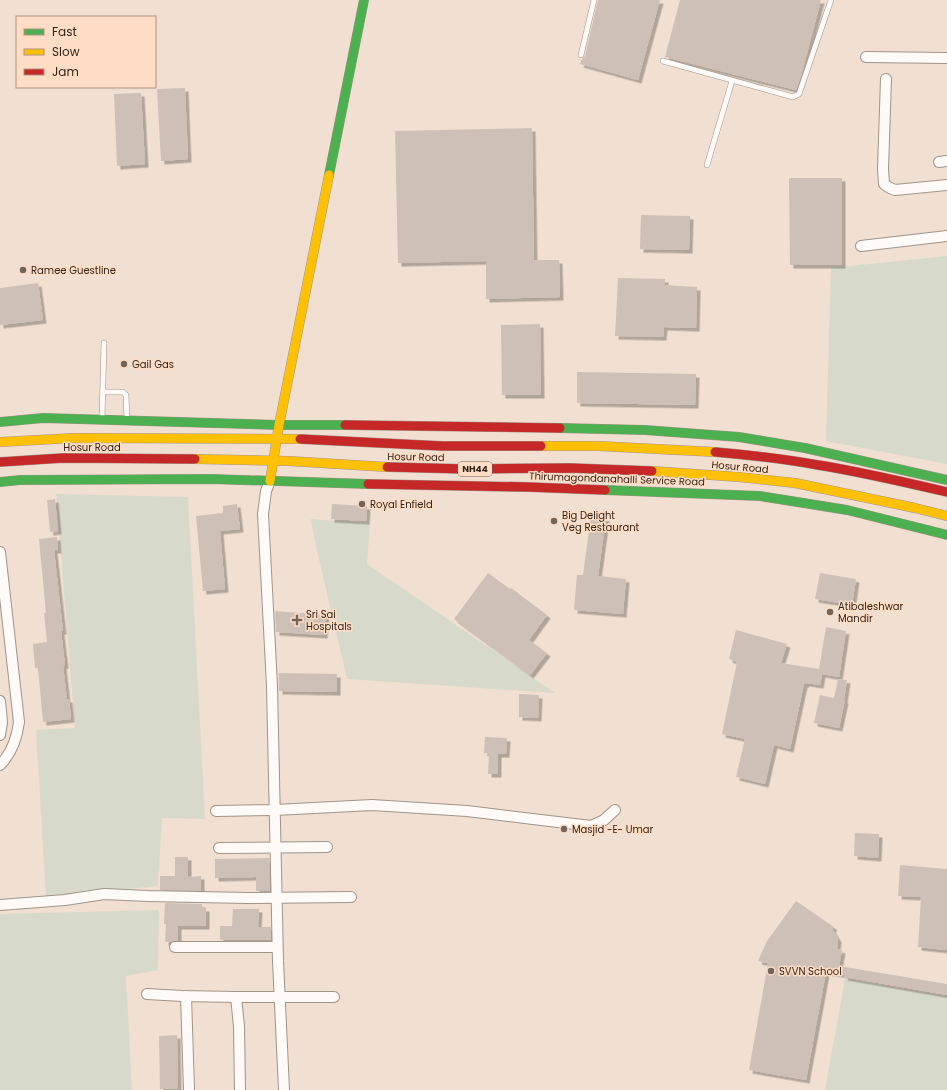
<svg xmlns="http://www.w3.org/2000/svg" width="947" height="1090" font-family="Poppins,sans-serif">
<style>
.green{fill:#d7daca}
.building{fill:#cfc0b7;filter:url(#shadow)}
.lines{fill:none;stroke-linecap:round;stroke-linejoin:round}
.lane-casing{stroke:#a19489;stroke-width:6}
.street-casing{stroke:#a19489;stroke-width:12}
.fast-casing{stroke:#a19489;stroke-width:10}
.slow-casing{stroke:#a19489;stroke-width:10}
.jam-casing{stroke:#a19489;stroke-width:10}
.lane{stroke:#fdfaf8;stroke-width:5}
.street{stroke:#fdfaf8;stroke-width:10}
.fast{stroke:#4caf50;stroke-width:9}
.slow{stroke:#ffc107;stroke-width:9}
.jam{stroke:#c62828;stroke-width:9}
.poi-dot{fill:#74655b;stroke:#feddc4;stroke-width:1.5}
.labels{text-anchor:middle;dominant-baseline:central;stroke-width:3;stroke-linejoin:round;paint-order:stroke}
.shield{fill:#feddc4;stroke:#6e5c4e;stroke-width:1}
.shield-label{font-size:9px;font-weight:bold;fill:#31241b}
.poi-label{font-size:10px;fill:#31241b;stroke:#feddc4;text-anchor:start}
.street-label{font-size:10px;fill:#31241b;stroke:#feddc4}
</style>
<defs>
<filter id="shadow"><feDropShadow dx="3.5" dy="3.5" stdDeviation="0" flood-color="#0004"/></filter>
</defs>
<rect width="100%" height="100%" fill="#f1dfd1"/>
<g class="green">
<polygon points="947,256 947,464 826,441 831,268"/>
<polygon points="56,494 188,497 205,819 162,818 158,886 46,897 36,730 75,728"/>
<polygon points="311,519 370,524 367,564 555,693 347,679 315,542"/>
<polygon points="159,910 158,970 126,976 132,1090 0,1090 0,914"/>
<polygon points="845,979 947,997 947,1090 825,1090"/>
</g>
<g class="building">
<polygon points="598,0 660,0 638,80 580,64 582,59 585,56"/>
<polygon points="680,0 821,0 801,76 796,90 665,57"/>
<polygon points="185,88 188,159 161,161 157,89"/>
<polygon points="141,93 145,164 117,166 114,94"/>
<polygon points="532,128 534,260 559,260 560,297 486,299 486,261 398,263 395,131"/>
<polygon points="789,178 842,178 842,265 790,265"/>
<polygon points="641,215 690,216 689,250 640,249"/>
<polygon points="618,278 665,279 665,285 697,287 696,328 664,327 663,337 615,336"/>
<polygon points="38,283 43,320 0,325 0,288"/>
<polygon points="540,324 541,395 502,395 501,325"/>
<polygon points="577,372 696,374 695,405 577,403"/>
<polygon points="55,499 58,531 50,532 47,500"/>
<polygon points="237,504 240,529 220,531 225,589 203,591 196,516 223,513 223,506"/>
<polygon points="332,504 367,506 366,521 331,519"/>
<polygon points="591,516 606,518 598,576 626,579 623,614 574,610 577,575 583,575"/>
<polygon points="57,537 58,550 54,550 63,631 61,631 65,665 63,666 67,699 69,699 71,719 43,722 38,668 35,668 33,644 47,642 44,613 46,613 39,539"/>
<polygon points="488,573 510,589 511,588 547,615 529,640 547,653 530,675 454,619"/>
<polygon points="820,573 856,579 852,605 815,599"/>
<polygon points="275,611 326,615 324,635 276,632"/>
<polygon points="826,627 846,631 839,677 822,674 820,685 806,683 806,684 804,684 790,749 774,745 765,784 736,777 745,739 722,734 737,662 729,659 736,630 787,644 781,663 819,669"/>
<polygon points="279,673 337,674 337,692 279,691"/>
<polygon points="838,679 847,680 844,700 845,700 839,728 814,723 820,695 834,698"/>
<polygon points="519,694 539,695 538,718 519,717"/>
<polygon points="485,737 507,738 506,754 498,754 498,774 488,774 489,753 484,753"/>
<polygon points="855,833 879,834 878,858 854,856"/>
<polygon points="175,857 188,857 188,877 201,876 201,891 160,890 160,876 175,876"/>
<polygon points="269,858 270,891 256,891 256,877 215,878 215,859"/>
<polygon points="900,865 947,869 947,931 946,950 918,947 921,897 898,896"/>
<polygon points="796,901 834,927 832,929 838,939 837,949 842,950 839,966 947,984 947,995 844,977 845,975 826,972 806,1080 749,1070 768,963 758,961 767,941"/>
<polygon points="165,903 202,904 202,908 206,908 206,926 178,926 178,940 171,942 165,942 166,924 164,924"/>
<polygon points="233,909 259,909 258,927 271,927 271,940 220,940 220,926 232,926"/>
<polygon points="177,1035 178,1089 160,1089 159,1036"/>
</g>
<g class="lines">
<defs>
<g id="lane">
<polyline points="581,55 594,0"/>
<polyline points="663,61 793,97 799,94 831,0"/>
<polyline points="707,165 732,81"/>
<polyline points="103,392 123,392 126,395 127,420"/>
<polyline points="102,418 104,343"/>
</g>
<g id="street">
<polyline points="866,57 947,58"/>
<polyline points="886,79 883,169 884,184 890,188 895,190 947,185"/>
<polyline points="939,162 947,161"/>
<polyline points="861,246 947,236"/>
<polyline points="270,481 266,491 263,514 272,686 278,961 284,1090"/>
<path d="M0,552L19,722C17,738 12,753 0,765"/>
<polyline points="0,701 2,722 0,735"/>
<polyline points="216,811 275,810 372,805 467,811 591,826 604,820 615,810"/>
<polyline points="219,848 327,847"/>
<polyline points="0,905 65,900 104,894 148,896 248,898 351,897"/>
<polyline points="175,947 277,947"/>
<polyline points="147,994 182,996 236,997 239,1026 240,1090"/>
<polyline points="186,996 189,1090"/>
<polyline points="236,997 334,997"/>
</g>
<g id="fast">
<polyline points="329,175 364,0"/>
<polyline points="0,422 43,418 279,425 345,425"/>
<polyline points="560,428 645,430 739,437 805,448 947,480"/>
<polyline points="0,482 20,480 212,479 368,484"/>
<polyline points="605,490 760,496 847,510 947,535"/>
</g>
<g id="slow">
<polyline points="0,442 74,438 300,439"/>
<polyline points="541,446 598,446 715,452"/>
<polyline points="195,459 288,461 387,467"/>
<polyline points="652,471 739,477 795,483 915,508 947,516"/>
<polyline points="270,481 279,425 329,175"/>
</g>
<g id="jam">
<polyline points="345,425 560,428"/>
<polyline points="300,439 442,446 541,446"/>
<path d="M715,452C750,455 784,459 818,465C862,472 904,482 947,492"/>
<polyline points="0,462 63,458 195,459"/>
<polyline points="387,467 466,469 570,468 652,471"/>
<polyline points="368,484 528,487 605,490"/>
</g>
</defs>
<use href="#lane" class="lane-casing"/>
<use href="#street" class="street-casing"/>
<use href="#fast" class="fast-casing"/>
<use href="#slow" class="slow-casing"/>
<use href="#jam" class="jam-casing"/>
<use href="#lane" class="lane"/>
<use href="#street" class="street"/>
<use href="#fast" class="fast"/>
<use href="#slow" class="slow"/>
<use href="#jam" class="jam"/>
</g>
<g class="poi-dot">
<circle cx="23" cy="270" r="4"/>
<circle cx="124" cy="364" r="4"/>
<circle cx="362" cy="504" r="4"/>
<circle cx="554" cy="521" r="4"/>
<circle cx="830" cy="612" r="4"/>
<path d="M295 614h4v4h4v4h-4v4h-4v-4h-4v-4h4z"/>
<circle cx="564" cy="829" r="4"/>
<circle cx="771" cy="971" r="4"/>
</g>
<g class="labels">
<rect class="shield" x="458" y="462" width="34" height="14" rx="3"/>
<g class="shield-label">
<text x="475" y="469">NH44</text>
</g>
<g class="poi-label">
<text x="31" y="270">Ramee Guestline</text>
<text x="132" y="364">Gail Gas</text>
<text x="370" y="504">Royal Enfield</text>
<text x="562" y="515">Big Delight<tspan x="562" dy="12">Veg Restaurant</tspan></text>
<text x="838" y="606">Atibaleshwar<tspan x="838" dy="12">Mandir</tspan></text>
<text x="306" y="614">Sri Sai<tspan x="306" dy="12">Hospitals</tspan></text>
<text x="572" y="829">Masjid -E- Umar</text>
<text x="779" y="971">SVVN School</text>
</g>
<g class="street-label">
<text x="92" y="447">Hosur Road</text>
<text transform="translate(416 457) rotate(1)">Hosur Road</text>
<text transform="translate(740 467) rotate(5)">Hosur Road</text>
<text transform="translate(617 479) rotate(2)">Thirumagondanahalli Service Road</text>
</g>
</g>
<rect x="16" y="16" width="140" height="72" fill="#feddc4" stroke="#ac9380"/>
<rect x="24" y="29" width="20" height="6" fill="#4caf50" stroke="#ac9380"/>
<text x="52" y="36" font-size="12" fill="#31241b">Fast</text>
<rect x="24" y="49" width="20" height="6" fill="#ffc107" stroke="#ac9380"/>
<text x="52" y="56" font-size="12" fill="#31241b">Slow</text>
<rect x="24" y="69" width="20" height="6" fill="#c62828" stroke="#ac9380"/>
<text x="52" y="76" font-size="12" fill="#31241b">Jam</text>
</svg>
